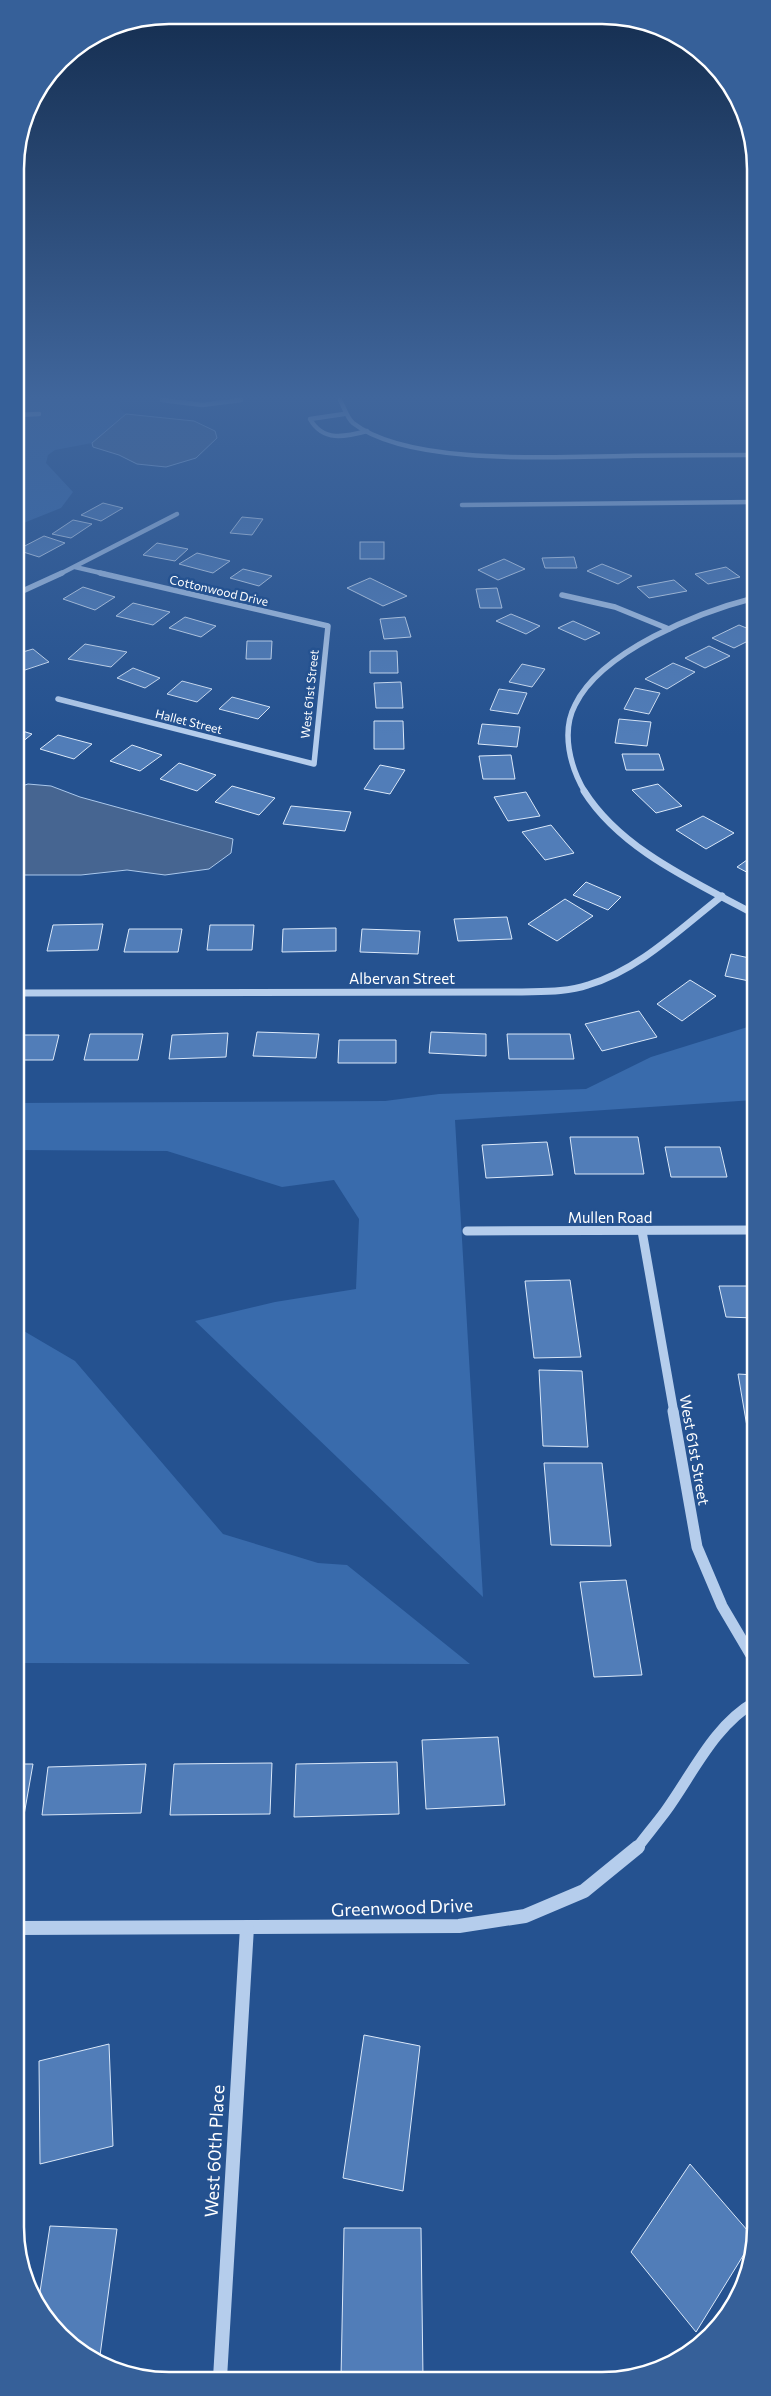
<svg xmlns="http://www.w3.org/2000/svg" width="771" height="2396" font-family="Commissioner,sans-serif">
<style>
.green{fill:#396bac}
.water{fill:#466591;stroke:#aac8ec}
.building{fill:#517db8;stroke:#dae8f9}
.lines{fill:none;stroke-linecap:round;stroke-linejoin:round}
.minor-far5{stroke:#b5cdec;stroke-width:4.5}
.minor-far4{stroke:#b5cdec;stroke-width:5.5}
.minor-far3{stroke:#b5cdec;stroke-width:7}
.minor-far2{stroke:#b5cdec;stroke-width:9}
.minor-far1{stroke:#b5cdec;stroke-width:11}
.minor{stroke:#b5cdec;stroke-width:14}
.labels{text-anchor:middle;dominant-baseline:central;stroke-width:5;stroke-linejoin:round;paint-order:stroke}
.far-street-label{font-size:12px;fill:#fff;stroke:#255290}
.street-label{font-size:15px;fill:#fff;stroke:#255290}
.near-street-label{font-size:18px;fill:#fff;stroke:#255290}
.rim{fill:none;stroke:#fff;stroke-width:2.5}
</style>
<rect width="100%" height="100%" fill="#255290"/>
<g class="green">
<polygon points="16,400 120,400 120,409 126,414 92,443 55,450 48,455 46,463 73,492 61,508 16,526"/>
<polygon points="754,1025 754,1100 455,1120 483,1597 195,1321 275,1302 356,1289 359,1219 334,1180 282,1187 167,1151 17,1150 16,1103 385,1101 439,1094 586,1089 651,1057"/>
<polygon points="17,1327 75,1361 223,1534 318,1563 347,1565 470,1664 17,1663"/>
</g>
<g class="water">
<polygon points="126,414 194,421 215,431 217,438 196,458 166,467 137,464 119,455 93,447 92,443"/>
<polygon points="28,784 51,786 80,797 233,839 231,853 209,869 165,875 127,870 81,875 16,875 16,788"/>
</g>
<g class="building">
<polygon points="103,503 123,508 101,521 81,515"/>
<polygon points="242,517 263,519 252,535 230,533"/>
<polygon points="73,520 92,524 71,538 52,534"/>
<polygon points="44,536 65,543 39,557 17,550"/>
<rect x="360" y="542" width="24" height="17"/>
<polygon points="157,543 188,549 175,561 143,555"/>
<polygon points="197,553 230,561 213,573 179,564"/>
<polygon points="574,557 577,568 545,568 542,558"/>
<polygon points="504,559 525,569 498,580 478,570"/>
<polygon points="602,564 632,576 618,584 587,571"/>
<polygon points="726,567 740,577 708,584 695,574"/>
<polygon points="243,569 272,576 259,586 230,578"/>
<polygon points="370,578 407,596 383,606 347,588"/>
<polygon points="674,580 687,591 649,598 637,587"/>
<polygon points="83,587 115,597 95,610 63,599"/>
<polygon points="497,588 502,608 480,608 476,589"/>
<polygon points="133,603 170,612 153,625 116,616"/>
<polygon points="511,614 540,626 526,634 496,621"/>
<polygon points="185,617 216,626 201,637 169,628"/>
<polygon points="405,617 411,637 384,639 380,619"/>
<polygon points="573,621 600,633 585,640 558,628"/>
<polygon points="739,625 754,631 754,638 734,648 712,638"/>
<polygon points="247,641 272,641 271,659 246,659"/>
<polygon points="85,644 127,652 111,667 68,659"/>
<polygon points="709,646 730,656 705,668 685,658"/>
<polygon points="33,649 49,662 16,673 16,654"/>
<polygon points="370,651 397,651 398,673 370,673"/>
<polygon points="673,663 695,672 667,689 645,679"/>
<polygon points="522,664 545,669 532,687 509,682"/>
<polygon points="133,668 160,678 145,688 117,678"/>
<polygon points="182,681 212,689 197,702 167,694"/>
<polygon points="401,682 403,708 376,708 374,683"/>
<polygon points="635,688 660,693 649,714 624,709"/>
<polygon points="499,689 527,693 518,714 490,710"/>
<polygon points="232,697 270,707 258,719 219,709"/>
<polygon points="619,719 651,722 647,746 615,743"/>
<polygon points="374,721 403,721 404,749 374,749"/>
<polygon points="482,724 520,727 517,747 478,744"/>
<polygon points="16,729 32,734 16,747"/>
<polygon points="58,735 92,744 74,759 40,749"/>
<polygon points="132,745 162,755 140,771 110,761"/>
<polygon points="622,754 659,754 664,770 626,770"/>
<polygon points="511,755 515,779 483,779 479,756"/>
<polygon points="179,763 216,775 197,791 160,779"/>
<polygon points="380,765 405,770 390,794 364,789"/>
<polygon points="658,784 682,806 656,813 632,790"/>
<polygon points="232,786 275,798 259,815 215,802"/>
<polygon points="526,792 540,816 508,821 494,797"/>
<polygon points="291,806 351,812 345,831 283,824"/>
<polygon points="703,816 734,833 706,849 676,830"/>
<polygon points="551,825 574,853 545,860 522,832"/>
<polygon points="754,855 754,876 737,867"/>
<polygon points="586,882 621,897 608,910 573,895"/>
<polygon points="565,899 593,916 557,941 528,924"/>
<polygon points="507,917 512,939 458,941 454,919"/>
<polygon points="103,924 98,950 47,951 53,925"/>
<polygon points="210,925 254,925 252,950 207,950"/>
<polygon points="336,928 336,951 282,952 283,929"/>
<polygon points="129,929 182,929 178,952 124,952"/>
<polygon points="362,929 420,931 418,954 360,952"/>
<polygon points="16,933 24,933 17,952 16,952"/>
<polygon points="731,954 754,959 754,982 725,976"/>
<polygon points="690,980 716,996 682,1021 657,1004"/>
<polygon points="639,1011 657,1037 602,1051 585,1024"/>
<polygon points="257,1032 319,1034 316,1058 253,1056"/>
<polygon points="431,1032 486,1034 486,1056 429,1053"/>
<polygon points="228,1033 226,1057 169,1059 172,1035"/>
<polygon points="90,1034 143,1034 138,1060 84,1060"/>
<polygon points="507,1034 570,1034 574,1059 509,1059"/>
<polygon points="16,1035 59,1035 53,1060 16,1060"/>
<polygon points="339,1040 396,1040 396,1063 338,1063"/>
<polygon points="570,1137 638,1137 644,1174 575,1174"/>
<polygon points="547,1142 553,1175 486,1178 482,1145"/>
<polygon points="665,1147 720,1147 727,1177 671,1177"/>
<polygon points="570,1280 581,1357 534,1358 525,1281"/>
<polygon points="719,1286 755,1286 755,1318 726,1317"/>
<polygon points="539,1370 582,1371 588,1447 543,1446"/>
<polygon points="738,1374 755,1375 755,1450 751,1450"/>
<polygon points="544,1463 602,1463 611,1546 551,1545"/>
<polygon points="626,1580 642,1675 594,1677 580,1582"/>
<polygon points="498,1737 505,1805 426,1809 422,1740"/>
<polygon points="397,1762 399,1814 294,1817 296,1764"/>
<polygon points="272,1763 270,1814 170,1815 174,1764"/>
<polygon points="17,1764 33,1764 24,1815 17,1815"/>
<polygon points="146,1764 141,1813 42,1815 48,1767"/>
<polygon points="364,2035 420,2046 403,2191 343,2178"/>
<polygon points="109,2044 113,2146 40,2164 39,2061"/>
<polygon points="690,2164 754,2238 696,2332 631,2252"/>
<polygon points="50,2226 117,2229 99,2363 92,2361 60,2336 38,2305"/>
<polygon points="344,2228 421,2228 423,2378 341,2378"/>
</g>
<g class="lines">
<g class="minor-far5">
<polyline points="162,400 202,405 241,400"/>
<path d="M340,400C344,407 347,418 353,423C408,466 555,457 624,456C667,455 710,455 753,455"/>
<path d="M344,414L310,419C323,442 345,437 367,431"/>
<polyline points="16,415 39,414"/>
<polyline points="462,505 754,502"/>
<polyline points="75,567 105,574"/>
<polyline points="60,574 177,514"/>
</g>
<g class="minor-far4">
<polyline points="16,594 62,573"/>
<polyline points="562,595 615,607 669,629"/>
<polyline points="58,699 314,764 328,626 100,573"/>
<path d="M585,792C570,767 561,732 575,705C601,651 699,612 754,598"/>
</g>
<g class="minor-far3">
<path d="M584,791C621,850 695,882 754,914"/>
<path d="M16,993L515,992C539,991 565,993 588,985C639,970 681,928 722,896"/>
</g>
<g class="minor-far2">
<polyline points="467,1231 754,1230"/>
<polyline points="642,1231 674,1413"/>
</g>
<g class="minor-far1">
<polyline points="673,1411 697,1547 722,1606 755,1662"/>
<path d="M637,1848C646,1836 656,1824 665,1812C692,1775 714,1725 755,1702"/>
</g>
<g class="minor">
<polyline points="17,1928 459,1926 525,1916 584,1891 638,1847"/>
<polyline points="220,2378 247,1927"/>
</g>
</g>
<linearGradient id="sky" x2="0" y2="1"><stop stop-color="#142d4f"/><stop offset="0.54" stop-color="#40669c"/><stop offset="1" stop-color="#40669c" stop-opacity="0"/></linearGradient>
<rect width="771" height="736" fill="url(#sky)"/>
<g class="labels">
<g class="far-street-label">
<text transform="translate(219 590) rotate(13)">Cottonwood Drive</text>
<text transform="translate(309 694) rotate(-84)">West 61st Street</text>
<text transform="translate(189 721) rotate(14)">Hallet Street</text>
</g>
<g class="street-label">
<text x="402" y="978">Albervan Street</text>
<text x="610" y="1217">Mullen Road</text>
<text transform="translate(695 1450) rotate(80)">West 61st Street</text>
</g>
<g class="near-street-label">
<text transform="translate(402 1907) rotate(-2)">Greenwood Drive</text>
<text transform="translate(214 2151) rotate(-87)">West 60th Place</text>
</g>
</g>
<path d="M0 0H771V2396H0ZM169 24H602A145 145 0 0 1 747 169V2227A145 145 0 0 1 602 2372H169A145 145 0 0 1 24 2227V169A145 145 0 0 1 169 24Z" fill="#366099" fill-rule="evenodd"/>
<path class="rim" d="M169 24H602A145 145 0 0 1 747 169V2227A145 145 0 0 1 602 2372H169A145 145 0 0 1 24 2227V169A145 145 0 0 1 169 24Z"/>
</svg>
